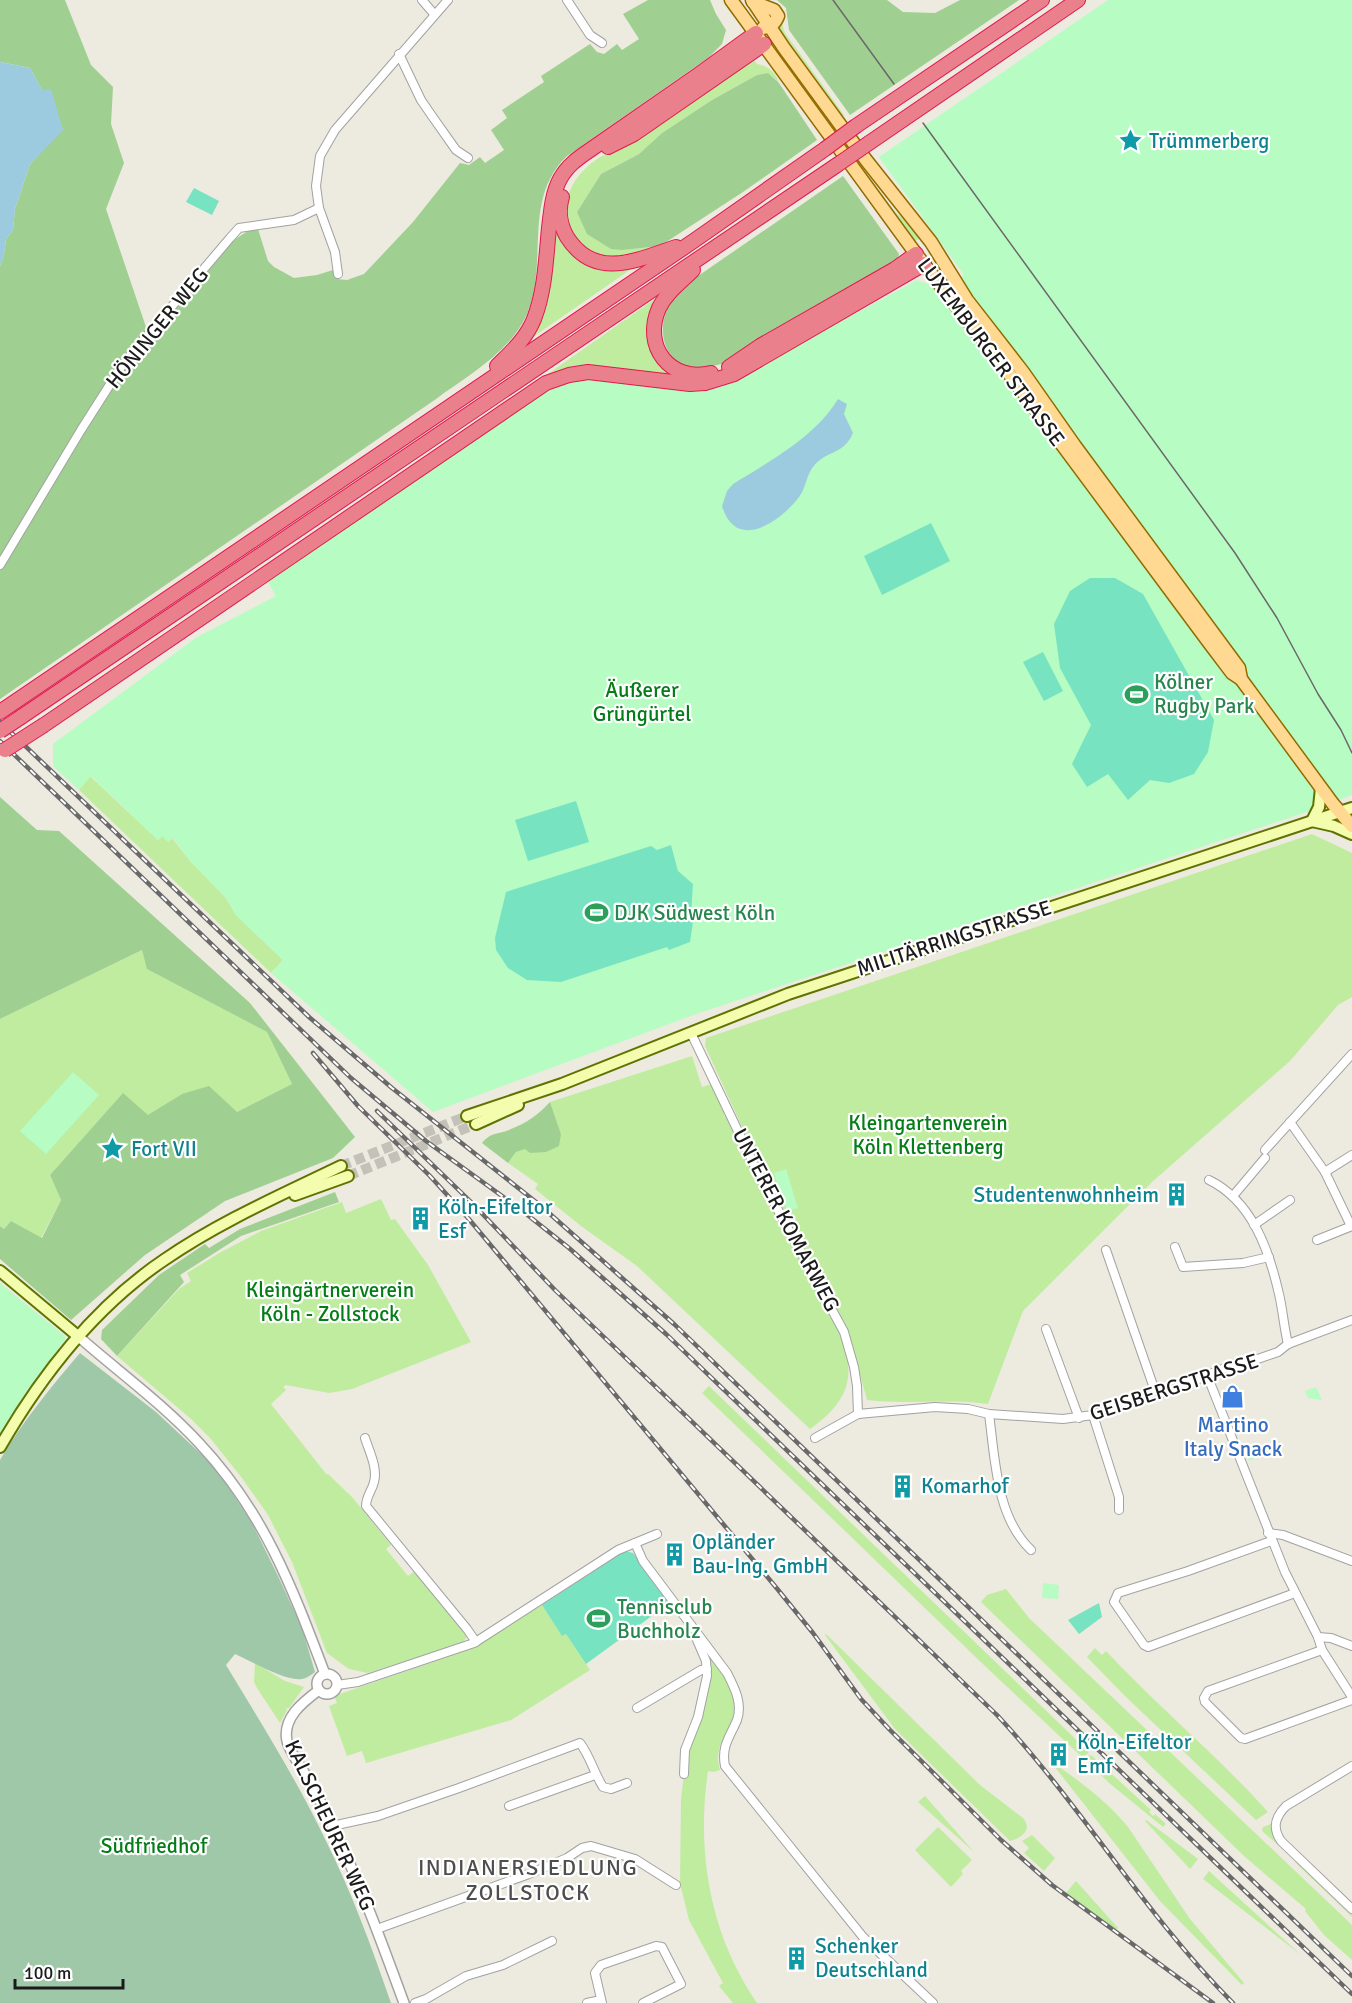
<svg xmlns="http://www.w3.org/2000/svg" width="1352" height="2003" viewBox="0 0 1352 2003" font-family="Signika,sans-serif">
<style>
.grass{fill:#c0eca0}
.forest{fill:#9fd091}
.cemetery{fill:#9fc8a8}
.park{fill:#b7fcc2}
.pitch{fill:#77e3c1}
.water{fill:#9ccbdf}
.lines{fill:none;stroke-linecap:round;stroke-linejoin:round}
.secondary-tunnel{stroke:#c3c1b8;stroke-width:10;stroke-dasharray:10 5;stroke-linecap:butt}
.minor-casing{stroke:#a2a2a2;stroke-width:10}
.tertiary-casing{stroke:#a2a2a2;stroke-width:12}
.secondary-casing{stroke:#5f7300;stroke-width:14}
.primary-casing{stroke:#916c00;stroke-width:15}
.motorway-casing{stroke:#df194e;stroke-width:16}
.minor{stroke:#fff;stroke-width:8}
.tertiary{stroke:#fff;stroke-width:9}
.secondary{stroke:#f3fdad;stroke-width:10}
.primary{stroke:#ffd892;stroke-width:12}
.motorway{stroke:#eb808d;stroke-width:14}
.tram{stroke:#696969;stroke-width:1.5}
.rail-casing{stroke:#696969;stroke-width:4.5}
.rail{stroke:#fff;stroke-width:2;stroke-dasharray:7;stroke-linecap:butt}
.motorway-bridge-casing{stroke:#df194e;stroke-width:16;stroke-linecap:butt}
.motorway-bridge{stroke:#eb808d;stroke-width:14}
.labels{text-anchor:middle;stroke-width:4.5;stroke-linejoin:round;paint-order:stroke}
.culture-label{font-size:21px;fill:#0d838f;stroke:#fff;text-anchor:start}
.street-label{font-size:21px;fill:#1b1b1b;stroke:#fff}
.leisure-label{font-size:21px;fill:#27864d;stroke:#fff;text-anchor:start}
.park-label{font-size:21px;fill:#047d17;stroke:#fff}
.shop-label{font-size:21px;fill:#366cbe;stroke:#fff}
.neighbourhood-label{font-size:22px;letter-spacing:1.5px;fill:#4e4e4e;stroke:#fff}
</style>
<rect width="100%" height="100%" fill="#edeadf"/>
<g class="grass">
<path d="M761,0C787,2 778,17 785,33L844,115L843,116L778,27Z"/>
<path d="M754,60L757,64C767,65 776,73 779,83L768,73L757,75L712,100L662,133L639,154L601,174L577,212L623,250L660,246C645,253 628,258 611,258C601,258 589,252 582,245C559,223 562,191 585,169C603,151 627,146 648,133C684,110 719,84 754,60Z"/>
<polygon points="866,173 896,213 912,225 920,238 914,242 864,174"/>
<polygon points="849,174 897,239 902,252 897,240"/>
<polygon points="559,235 567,247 637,265 533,337 531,334 552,236"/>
<polygon points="659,296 654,308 669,372 665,378 542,378"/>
<polygon points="90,776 158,840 162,836 172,838 190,861 226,898 236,915 283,960 271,973 79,790"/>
<path d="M1312,834L1352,853V997L1338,1005L1290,1061L1152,1182L1023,1311L988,1404C948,1398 907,1405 867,1400L848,1330L764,1175L705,1046L706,1038Z"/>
<polygon points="142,950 148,969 267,1032 292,1084 237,1112 182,1094 148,1116 123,1094 50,1175 61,1200 41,1238 11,1221 4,1229 0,1226 0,1019"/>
<path d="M692,1056L702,1087L712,1084L725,1112L724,1114L725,1117L728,1118L741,1146L737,1148L741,1155L746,1158L795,1249L794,1251C805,1263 817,1288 825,1303C827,1307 828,1313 829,1315C830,1318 833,1319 835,1322C857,1370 854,1398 810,1429L637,1266L581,1226L535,1189L538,1184L508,1163L516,1152L525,1148L530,1153L561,1134L550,1102Z"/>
<polygon points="381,1199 391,1220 395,1219 428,1265 471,1342 352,1389 329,1393 286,1385 283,1387 286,1390 271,1404 327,1475 328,1474 352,1497 391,1545 386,1549 408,1576 415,1571 463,1627 467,1636 463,1643 368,1673 349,1669 327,1653 292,1562 268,1515 242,1478 210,1438 190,1418 117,1356 179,1289 191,1281 187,1273 221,1252 261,1231 342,1202 346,1213"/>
<polygon points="709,1386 1089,1752 1083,1758 987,1668 702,1393"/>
<polygon points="1006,1589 1029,1618 1352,1925 1352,1960 1324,1935 1305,1911 1306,1909 1244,1856 981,1602 987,1595"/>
<polygon points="542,1605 562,1635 566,1634 590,1670 511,1720 366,1763 362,1751 347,1756 329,1706 337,1703 334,1696 474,1648"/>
<path d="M826,1634L980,1785L1023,1818C1033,1829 1022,1838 1010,1841L895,1729L825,1635Z"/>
<path d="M1095,1648L1102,1655L1106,1651C1158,1707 1217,1755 1268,1812L1256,1820L1126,1697L1087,1657Z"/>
<path d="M703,1650H706C715,1664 735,1687 735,1703C736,1728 711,1743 720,1770L714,1772L708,1771C696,1852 710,1935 757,2003H733L719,1986L723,1983L689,1920L680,1883L681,1799L687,1748L709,1683Z"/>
<polygon points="255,1663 285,1681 304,1687 289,1708 286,1708 287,1710 280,1723 257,1688 254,1682"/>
<polygon points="1089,1755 1092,1756 1151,1810 1149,1812 1153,1816 1155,1814 1166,1824 1163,1827 1108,1782 1085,1759"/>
<path d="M1051,1761C1079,1781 1106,1800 1128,1827L1190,1919L1244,1983L1242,1985L1160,1901L1051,1762Z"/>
<polygon points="925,1796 974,1852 918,1802"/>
<polygon points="1146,1820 1198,1859 1190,1869 1145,1821"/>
<polygon points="1271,1824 1273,1836 1292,1857 1262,1831 1263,1827"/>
<polygon points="938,1827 972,1860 961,1871 963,1874 951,1887 915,1850"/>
<polygon points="1032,1835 1055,1858 1044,1871 1024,1853 1029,1848 1022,1841"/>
<polygon points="1297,1861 1352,1913 1352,1917 1295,1862"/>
<polygon points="1209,1871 1301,1955 1203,1879"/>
<polygon points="1076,1881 1118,1928 1116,1930 1066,1893"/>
</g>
<g class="forest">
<polygon points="0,0 65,0 91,65 113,87 111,124 124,163 106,209 147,330 124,359 0,561 0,266 4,255 6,239 13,230 15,209 30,164 63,129 30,68 0,62"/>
<path d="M648,0H710L716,14L726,30L722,44L708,58L567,156C521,200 550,264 526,316C509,353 467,376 436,399L0,699V569L114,383L152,334L232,241L248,231L258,229L268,261L274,267L294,278L317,275L333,270L337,279L347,280L364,274L413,222L460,163L469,165L480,157L485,163L504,150L491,130L507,118L502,110L544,82L541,76L590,44L597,52L604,54L617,44L622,50L639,39L623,14Z"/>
<polygon points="777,0 887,0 903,12 935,13 960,0 1019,0 850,115 789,30 786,8"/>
<polygon points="768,73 779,83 817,140 743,192 660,246 623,250 611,249 587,234 577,212 601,174 639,154 662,133 712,100 757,75"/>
<path d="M843,176L899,254L897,261L722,364C712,366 698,370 688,367C665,360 658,333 666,312C670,301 678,293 685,285Z"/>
<polygon points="0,797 37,830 59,831 250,1003 355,1137 333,1158 225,1201 145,1255 71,1320 0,1259 0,1226 4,1229 11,1221 42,1238 61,1200 50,1175 123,1093 148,1115 182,1094 209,1086 237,1112 292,1084 267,1032 147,969 142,950 0,1019"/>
<path d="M550,1102L561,1134L559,1146L546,1152L530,1153L525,1149L516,1152L508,1163L482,1143C492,1131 498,1135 511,1129C527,1123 539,1114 550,1102Z"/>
<polygon points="335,1192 339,1202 241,1236 180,1275 184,1282 117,1356 101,1339 102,1330 159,1275 205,1244 209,1248 240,1229"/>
</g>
<path class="cemetery" d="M80,1353L156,1412L214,1466L252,1523L278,1576L302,1628L315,1672C311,1675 307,1678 302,1679C286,1682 251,1661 235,1654L226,1665C261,1723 297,1780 326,1841C352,1893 372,1948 391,2003H0V1460C23,1421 51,1387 80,1353Z"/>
<g class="park">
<polygon points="1108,0 1352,0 1352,795 1310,811 696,1014 433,1112 271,973 283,960 236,915 226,898 190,861 173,838 168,842 162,836 158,840 91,776 79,790 53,766 53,744 197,637 276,596 267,580 550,386 578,377 700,392 719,388 917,280 945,290 964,275 879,157"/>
<polygon points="73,1072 99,1095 46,1154 20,1131"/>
<polygon points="786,1169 798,1208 787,1211 774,1173"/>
<polygon points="0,1283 65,1336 65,1340 28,1389 0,1433"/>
<polygon points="1316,1387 1322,1400 1308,1398 1305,1391"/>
<polygon points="1262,1447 1269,1452 1249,1461 1246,1452"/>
<polygon points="1043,1583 1059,1585 1058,1599 1042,1598"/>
</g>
<g class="pitch">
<polygon points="194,188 219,201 212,215 186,202"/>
<polygon points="931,523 950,561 882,595 864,556"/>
<polygon points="1090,578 1115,578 1143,594 1214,720 1208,752 1194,774 1169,783 1150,780 1128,800 1108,774 1087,787 1072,764 1091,725 1060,668 1054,624 1070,591"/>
<polygon points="1043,652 1063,691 1044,701 1023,662"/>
<polygon points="576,801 589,842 528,861 515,820"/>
<polygon points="671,845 678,871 693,884 691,914 694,915 690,942 669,950 667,947 561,982 527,980 508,968 496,950 495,938 506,892 651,846 657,850"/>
<polygon points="625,1551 633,1553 671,1602 586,1664 566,1634 562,1636 542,1605"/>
<polygon points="1099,1603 1102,1617 1079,1634 1068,1620"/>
</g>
<g class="water">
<polygon points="0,62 30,68 42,90 51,89 63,130 30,164 15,209 13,230 6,239 4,255 0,266"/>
<path d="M838,399L847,404L844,414L853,433C844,455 826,450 813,467C806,476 806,488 799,497C781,521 736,553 722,506L727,491L733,484C770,461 815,437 838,399Z"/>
</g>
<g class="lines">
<g class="secondary-tunnel">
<polyline points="341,1166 467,1116"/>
<polyline points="348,1176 476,1124"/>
</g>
<defs>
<g id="minor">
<polyline points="422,0 434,14"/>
<polyline points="567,0 590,35 602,43"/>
<polyline points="399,54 421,100 432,116 456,150 468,158"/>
<polyline points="338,274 335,252 319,208 316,186 320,156 335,130 448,0"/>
<polyline points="0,565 81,430 123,364 230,238 239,228 294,220 319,208"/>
<polyline points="691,1033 759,1175 844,1332 854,1367 857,1386 858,1414"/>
<polyline points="1290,1122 1325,1172 1351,1226"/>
<polyline points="1265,1150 1352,1054"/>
<polyline points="1325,1172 1352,1155"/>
<path d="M1209,1180C1252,1201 1269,1250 1279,1294C1283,1311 1284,1328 1288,1344"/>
<polyline points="1233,1196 1265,1158"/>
<polyline points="1254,1225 1290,1200"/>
<polyline points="1317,1240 1352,1226"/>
<polyline points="1175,1247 1183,1267 1243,1263 1269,1257"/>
<polyline points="1106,1250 1155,1391"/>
<polyline points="1046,1329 1079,1418"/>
<polyline points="1207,1375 1285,1572 1318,1637 1322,1650 1352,1697"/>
<path d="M989,1414C995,1458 996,1517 1031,1550"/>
<polyline points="1093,1415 1119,1497 1119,1510"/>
<path d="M365,1438C369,1451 378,1468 374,1482C372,1491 366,1496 366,1506L467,1629L476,1642"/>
<polyline points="815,1438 858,1414 935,1407 968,1409 989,1414 1063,1419 1093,1415 1155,1391 1165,1393 1239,1362 1252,1361 1278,1352 1288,1344 1352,1320"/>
<polyline points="1268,1533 1283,1535 1352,1561"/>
<polyline points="1271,1541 1188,1571 1118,1593 1114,1602 1144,1645 1148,1647 1295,1593"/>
<path d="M635,1543L643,1561L727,1673C734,1687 743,1703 737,1720C730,1737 721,1746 725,1766L863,1937L933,2003"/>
<polyline points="1318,1637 1331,1638 1352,1646"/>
<polyline points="1322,1650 1208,1691 1204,1698 1205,1702 1241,1738 1245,1739 1352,1700"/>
<polyline points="337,1685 358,1682 474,1643 618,1550 657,1534"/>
<polyline points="637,1708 701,1670 707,1669"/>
<path d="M1352,1766L1286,1806C1275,1817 1272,1828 1281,1841L1352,1909"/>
<polyline points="684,1774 685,1750 698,1717 707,1676 706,1661 697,1640 698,1638"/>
<polyline points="509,1806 595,1775"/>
<path d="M332,1826L378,1816L459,1788L580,1743C590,1756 594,1773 603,1787L611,1789L627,1783"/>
<polyline points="377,1929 529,1874 567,1858 582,1848 591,1846 635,1859 676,1885"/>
<polyline points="415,2003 426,1999 466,1976 503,1965 552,1941"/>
<polyline points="587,2003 601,2000"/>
<polyline points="602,2003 595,1973 601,1965 656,1946 662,1947 681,1984 643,2003"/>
</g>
<g id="tertiary">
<path d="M79,1337C119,1372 163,1404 199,1443C264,1512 292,1587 325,1674"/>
<circle cx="327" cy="1684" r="10"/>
<path d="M319,1690C303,1702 282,1718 287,1741C289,1750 297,1761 302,1769C313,1787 323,1806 332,1825C360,1883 382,1943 404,2003"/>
</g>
<g id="secondary">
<polyline points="1312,821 1334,826 1352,834"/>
<polyline points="1312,821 1319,807 1321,788"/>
<polyline points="467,1116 562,1084 788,994 1352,808"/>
<polyline points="476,1124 518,1105"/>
<polyline points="295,1195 348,1176"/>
<polyline points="0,1271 79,1337"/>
<path d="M0,1447C41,1376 96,1306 164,1260C219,1222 281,1195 341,1166"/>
</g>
<g id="primary">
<polyline points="731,0 916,254 1017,384 1210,644 1232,673 1241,679 1333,804 1352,826"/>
<polyline points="752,0 784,48 866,160 931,242 967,300 1023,372 1075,446 1239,668 1241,679"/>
<path d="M753,2L774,10L778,16C775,24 771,27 763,28"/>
</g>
<g id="motorway">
<polyline points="856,126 1042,0"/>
<polyline points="869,143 1078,0"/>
<polyline points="608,147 634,134 764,44"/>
<path d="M562,197C558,210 560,225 567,237C595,281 637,260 676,247"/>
<path d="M693,270C681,282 666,293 659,308C642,346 670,383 711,373"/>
<path d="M497,366C511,352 526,339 534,319C545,291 546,259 549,228C551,212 552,194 560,179C567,166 578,158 590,150L698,75L756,33"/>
<polyline points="729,367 760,346 895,269 916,254"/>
<polyline points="0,712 695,240 825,149"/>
<polyline points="21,717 837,165"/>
<polyline points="44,725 546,383 569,375 588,372 690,384 705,383 734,374 924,264"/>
</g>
</defs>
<use href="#minor" class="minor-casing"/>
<use href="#tertiary" class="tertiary-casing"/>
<use href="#secondary" class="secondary-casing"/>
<use href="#primary" class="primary-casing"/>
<use href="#motorway" class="motorway-casing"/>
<use href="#minor" class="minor"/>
<use href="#tertiary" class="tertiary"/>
<use href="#secondary" class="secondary"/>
<use href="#primary" class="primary"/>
<use href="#motorway" class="motorway"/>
<g class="tram">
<polyline points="833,0 894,84"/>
<polyline points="923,123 1235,553 1277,618 1318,694 1341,730 1352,753"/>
</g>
<defs>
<g id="rail">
<polyline points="0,722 309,1017 392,1088 541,1206 674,1324 1352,1976"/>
<polyline points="0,741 351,1078 426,1141 520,1209 569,1248 666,1334 1352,1994"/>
<polyline points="313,1053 358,1106 430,1176 468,1218 779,1591 813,1633 861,1699 890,1730 1001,1840 1052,1885 1213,2003"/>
<path d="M377,1111L471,1202L555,1290L997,1715C1082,1806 1145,1915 1233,2003"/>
</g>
</defs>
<use href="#rail" class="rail-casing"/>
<use href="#rail" class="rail"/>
<defs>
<g id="motorway-bridge">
<polyline points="825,149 856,126"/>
<polyline points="837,165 869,143"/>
<polyline points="0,731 21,717"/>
<polyline points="5,750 44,725"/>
</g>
</defs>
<use href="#motorway-bridge" class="motorway-bridge-casing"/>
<use href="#motorway-bridge" class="motorway-bridge"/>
</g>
<defs>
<symbol id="sight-bare" viewBox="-9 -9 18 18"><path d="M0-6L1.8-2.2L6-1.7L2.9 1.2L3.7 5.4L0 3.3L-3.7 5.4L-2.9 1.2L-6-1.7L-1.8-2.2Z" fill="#0f9aa8" stroke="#fff" stroke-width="2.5" paint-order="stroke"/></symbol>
<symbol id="stadium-bare" viewBox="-9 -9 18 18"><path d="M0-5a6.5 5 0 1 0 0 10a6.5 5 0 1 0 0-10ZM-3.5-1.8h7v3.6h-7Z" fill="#2e9e5b" stroke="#fff" stroke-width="2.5" paint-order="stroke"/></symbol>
<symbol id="building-bare" viewBox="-9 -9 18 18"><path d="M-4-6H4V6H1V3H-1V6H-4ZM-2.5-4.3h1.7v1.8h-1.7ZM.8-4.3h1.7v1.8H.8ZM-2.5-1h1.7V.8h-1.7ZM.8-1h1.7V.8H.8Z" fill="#0f9aa8" stroke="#fff" stroke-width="2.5" paint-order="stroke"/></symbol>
<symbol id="shop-bare" viewBox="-9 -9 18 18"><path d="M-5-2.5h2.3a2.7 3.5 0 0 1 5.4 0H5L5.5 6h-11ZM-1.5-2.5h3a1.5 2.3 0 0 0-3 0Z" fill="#3f7fe0" stroke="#fff" stroke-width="2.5" paint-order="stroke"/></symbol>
</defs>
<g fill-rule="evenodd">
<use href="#sight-bare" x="1114" y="124" width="33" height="33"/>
<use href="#stadium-bare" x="1120" y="678" width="33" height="33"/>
<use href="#stadium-bare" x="580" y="896" width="33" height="33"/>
<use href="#sight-bare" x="96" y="1132" width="33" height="33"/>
<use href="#building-bare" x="1160" y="1178" width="33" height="33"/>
<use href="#building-bare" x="404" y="1202" width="33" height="33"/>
<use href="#shop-bare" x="1216" y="1380" width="33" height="33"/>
<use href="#building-bare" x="886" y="1470" width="33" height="33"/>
<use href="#building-bare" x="658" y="1538" width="33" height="33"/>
<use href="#stadium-bare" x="582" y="1602" width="33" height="33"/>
<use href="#building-bare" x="1042" y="1738" width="33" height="33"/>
<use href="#building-bare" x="780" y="1942" width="33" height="33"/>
</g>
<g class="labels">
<g class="culture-label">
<text x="1149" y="148">Trümmerberg</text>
<text x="131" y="1156">Fort VII</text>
<text x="1159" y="1202" text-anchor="end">Studentenwohnheim</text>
<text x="438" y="1214">Köln-Eifeltor<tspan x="438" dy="24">Esf</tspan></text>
<text x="921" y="1493">Komarhof</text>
<text x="692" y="1549">Opländer<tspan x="692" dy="24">Bau-Ing. GmbH</tspan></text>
<text x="1077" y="1749">Köln-Eifeltor<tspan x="1077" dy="24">Emf</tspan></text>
<text x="815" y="1953">Schenker<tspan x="815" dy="24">Deutschland</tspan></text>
</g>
<g class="street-label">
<text transform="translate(157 328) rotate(-51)" y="7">HÖNINGER WEG</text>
<text transform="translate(991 352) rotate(53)" y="7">LUXEMBURGER STRASSE</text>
<text transform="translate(954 938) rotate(-18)" y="7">MILITÄRRINGSTRASSE</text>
<text transform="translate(786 1220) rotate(62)" y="7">UNTERER KOMARWEG</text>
<text transform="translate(1174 1387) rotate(-18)" y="7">GEISBERGSTRASSE</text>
<text transform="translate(330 1825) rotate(65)" y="7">KALSCHEURER WEG</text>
</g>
<g class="leisure-label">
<text x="1154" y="689">Kölner<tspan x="1154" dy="24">Rugby Park</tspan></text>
<text x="614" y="920">DJK Südwest Köln</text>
<text x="617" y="1614">Tennisclub<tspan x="617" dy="24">Buchholz</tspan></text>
</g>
<g class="park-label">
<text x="642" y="697">Äußerer<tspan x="642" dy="24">Grüngürtel</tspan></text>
<text x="928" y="1130">Kleingartenverein<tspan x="928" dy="24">Köln Klettenberg</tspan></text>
<text x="330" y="1297">Kleingärtnerverein<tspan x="330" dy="24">Köln - Zollstock</tspan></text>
<text x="154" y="1853">Südfriedhof</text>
</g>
<g class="shop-label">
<text x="1233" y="1432">Martino<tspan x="1233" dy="24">Italy Snack</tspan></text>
</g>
<g class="neighbourhood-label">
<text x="528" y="1875">INDIANERSIEDLUNG<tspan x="528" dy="25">ZOLLSTOCK</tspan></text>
</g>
</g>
<path d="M15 1979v9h108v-9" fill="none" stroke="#1b1b1b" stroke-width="3"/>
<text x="24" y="1979" font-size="18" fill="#1b1b1b" stroke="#ffffff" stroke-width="4.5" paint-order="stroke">100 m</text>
</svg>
